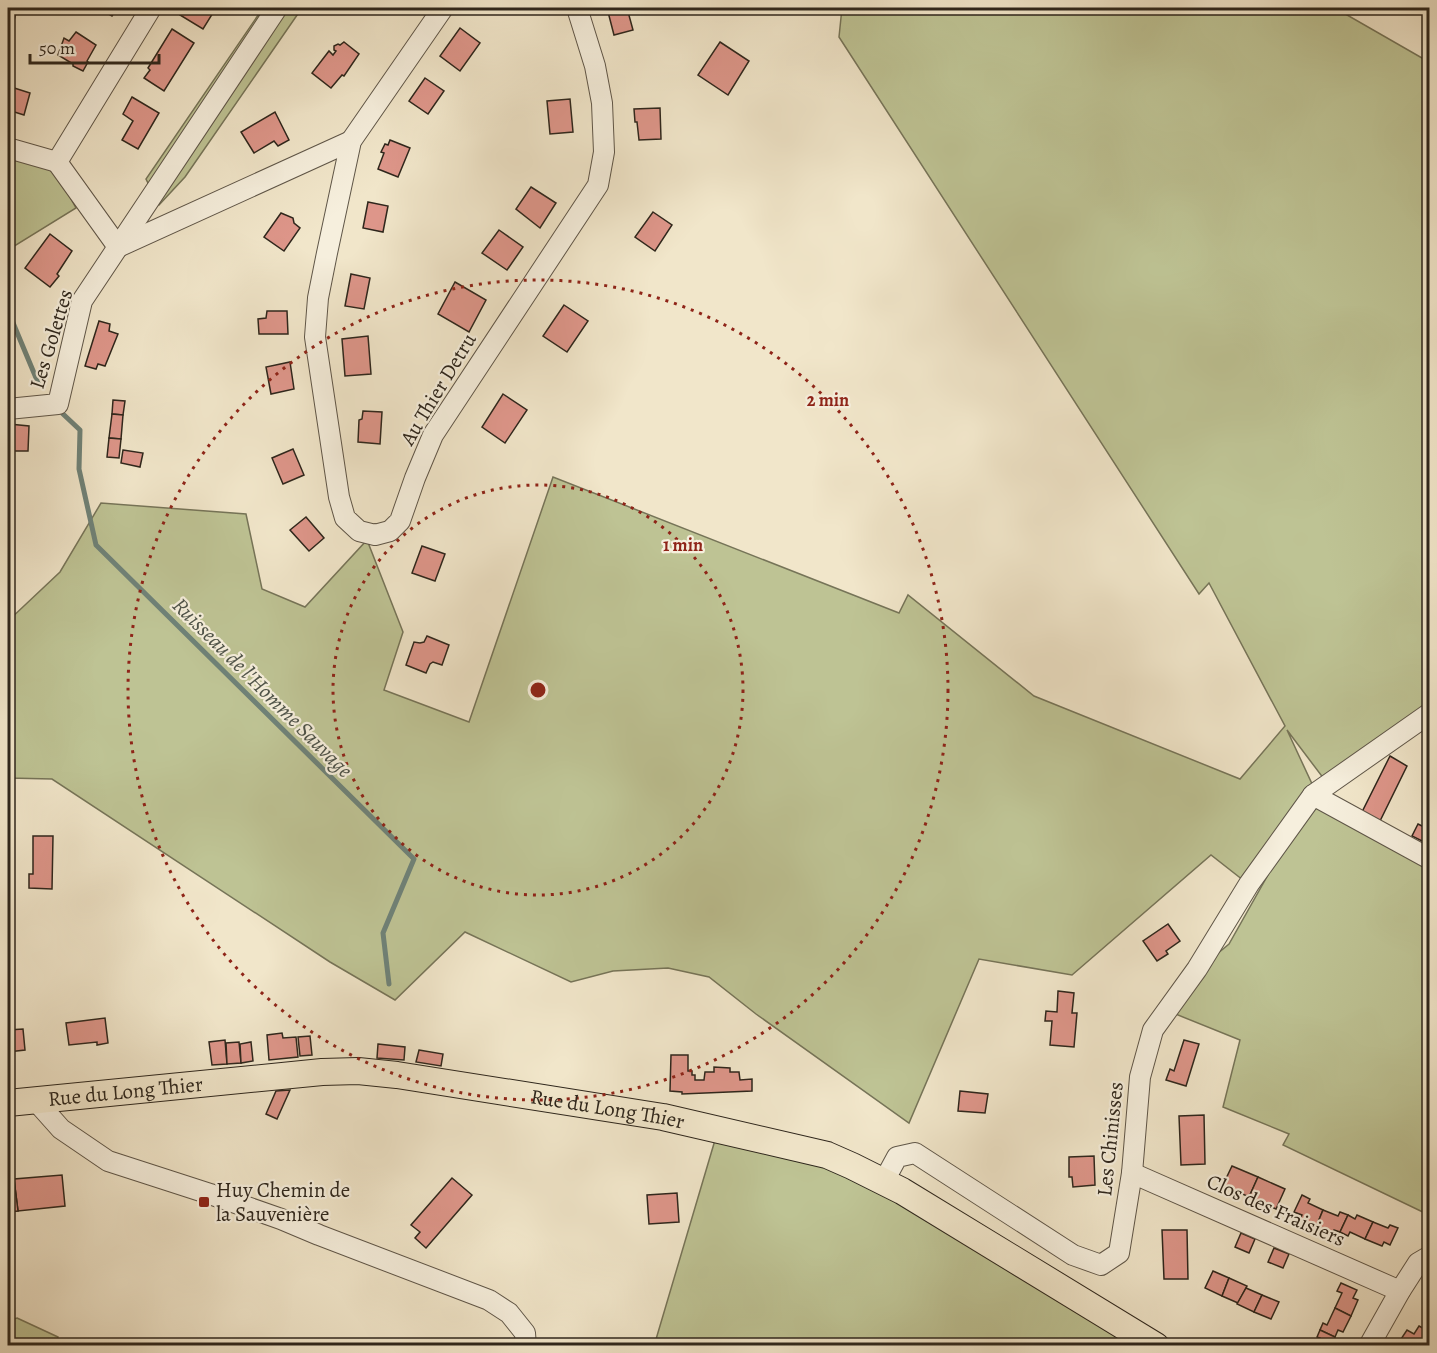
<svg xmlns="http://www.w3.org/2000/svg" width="1437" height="1353" viewBox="0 0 1437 1353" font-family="Alegreya,serif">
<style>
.green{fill:#bec394;stroke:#767458;stroke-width:1.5}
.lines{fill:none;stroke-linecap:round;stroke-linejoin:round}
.stream{stroke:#6f8278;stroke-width:5}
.building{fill:#de968a;stroke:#2e261c;stroke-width:1.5}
.minor-casing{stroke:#5f5648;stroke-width:22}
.major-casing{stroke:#2e261c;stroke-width:28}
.minor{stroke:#f6efdd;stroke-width:20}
.major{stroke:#f1e6ca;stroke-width:26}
.ring{fill:none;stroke:#8f2418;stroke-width:3;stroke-dasharray:3 6}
.poi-dot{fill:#8f2418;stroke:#f6efdd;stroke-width:2}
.labels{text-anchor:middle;stroke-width:4.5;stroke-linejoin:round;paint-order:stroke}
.street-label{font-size:21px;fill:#2e261c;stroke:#f6efdd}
.poi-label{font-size:21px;fill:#2e261c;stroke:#f6efdd;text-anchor:start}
.water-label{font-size:22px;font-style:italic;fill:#4f544a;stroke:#f6efdd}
.centre{fill:#8f2418;stroke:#f6efdd;stroke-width:3}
.ring-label{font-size:18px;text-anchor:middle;font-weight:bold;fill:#8f2418;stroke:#f6efdd;stroke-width:4.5;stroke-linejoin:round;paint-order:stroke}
</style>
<rect width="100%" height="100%" fill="#f1e6ca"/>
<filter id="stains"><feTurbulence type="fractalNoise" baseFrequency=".00333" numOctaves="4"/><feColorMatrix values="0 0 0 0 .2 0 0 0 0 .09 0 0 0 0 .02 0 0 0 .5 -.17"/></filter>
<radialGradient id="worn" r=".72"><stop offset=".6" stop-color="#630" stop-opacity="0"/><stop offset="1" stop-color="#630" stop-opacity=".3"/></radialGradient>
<g class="green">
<polygon points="263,8 302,8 185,177 159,205 146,179"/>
<polygon points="842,8 1335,8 1429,62 1429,706 1324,779 1287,730 1313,786 1248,884 1211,855 1072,975 979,959 909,1123 756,1014 709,977 668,968 613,971 571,982 465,932 395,1000 330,962 52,779 8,778 8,621 60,572 101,503 246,514 262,589 305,607 367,540 403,632 384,690 469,722 553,477 899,613 908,595 1034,696 1240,779 1285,726 1209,583 1199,594 839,37"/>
<polygon points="8,153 54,168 76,208 8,250"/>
<polygon points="1313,795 1333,795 1422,855 1429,859 1429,1215 1283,1145 1289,1134 1223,1107 1240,1040 1173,1013 1211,959 1229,944"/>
<polygon points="718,1130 827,1155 1123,1325 1120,1346 654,1346"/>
<polygon points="17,1318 58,1337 56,1345 8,1345 8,1321"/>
</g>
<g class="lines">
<g class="stream">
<polyline points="8,314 11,318 39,385"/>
<polyline points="63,414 80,430 79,469 96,545 414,859 383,933 389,984"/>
</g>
</g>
<g class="building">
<polygon points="8,8 17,8 10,38 8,37"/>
<polygon points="98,8 117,8 112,16"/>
<polygon points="185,8 216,8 203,29 180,15"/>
<polygon points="607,8 627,8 633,30 614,35"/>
<polygon points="460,28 480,43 460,71 440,56"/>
<polygon points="172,29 194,43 164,91 144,78 150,70 148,68"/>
<polygon points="76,32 96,45 87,61 88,62 83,71 73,66 73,64 58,55 64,38 69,41"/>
<polygon points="344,42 359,54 344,76 342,75 331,88 312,73 329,51 333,55 336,51 334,50 334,46 338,44 340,45"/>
<polygon points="720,42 749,61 728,95 698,75"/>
<polygon points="425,78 444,91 428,114 409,101"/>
<polygon points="8,86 30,93 24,115 8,110"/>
<polygon points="132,97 159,113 138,149 122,140 133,121 123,114"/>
<polygon points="570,99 573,132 550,134 547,101"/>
<polygon points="660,108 661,139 639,140 637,122 635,122 634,109"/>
<polygon points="275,112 289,140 278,146 274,141 254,153 241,132"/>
<polygon points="390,140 410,148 398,177 378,169 384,153 381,152 385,144 388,145"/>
<polygon points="531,187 556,203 540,228 516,209"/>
<polygon points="368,202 388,206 383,232 363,228"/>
<polygon points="653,212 672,225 655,251 635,237"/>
<polygon points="281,213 293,218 294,223 300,228 284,251 264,237"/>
<polygon points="499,230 523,247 507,270 482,253"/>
<polygon points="50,234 72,251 57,274 59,276 50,287 25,268"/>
<polygon points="351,274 370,278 364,309 345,306"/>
<polygon points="455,282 486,300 469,332 438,314"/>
<polygon points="564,305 588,321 567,352 543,336"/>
<polygon points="267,311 287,311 288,334 259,334 258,319 266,318"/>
<polygon points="99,321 110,324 109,331 118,334 105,366 98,364 96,369 85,366"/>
<polygon points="368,336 371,374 345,376 342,339"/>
<polygon points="290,362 294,389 271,394 266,367"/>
<polygon points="503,394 527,410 505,443 482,427"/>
<polygon points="113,400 125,401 123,415 112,414"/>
<polygon points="363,411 382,412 380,444 358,442 359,420 362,419"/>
<polygon points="112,414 123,415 121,439 109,438"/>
<polygon points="9,424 29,426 28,451 8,451"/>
<polygon points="109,438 121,439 119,458 107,457"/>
<polygon points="293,449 304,475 283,484 272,458"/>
<polygon points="123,450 143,453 140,467 121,463"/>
<polygon points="306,517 324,538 309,551 290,530"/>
<polygon points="422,546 445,554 435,581 412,573"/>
<polygon points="427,636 449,645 442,665 433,662 430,664 426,673 406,665 414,642 420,643 424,642"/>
<polygon points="1390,756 1407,766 1380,821 1362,812"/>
<polygon points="1418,824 1430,830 1430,845 1412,836"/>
<polygon points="33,836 53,836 52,889 29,888 29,874 33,874"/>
<polygon points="1168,924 1180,941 1166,951 1168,954 1157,961 1143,941"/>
<polygon points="1058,991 1074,993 1072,1013 1077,1013 1074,1047 1050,1045 1052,1021 1045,1021 1046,1011 1057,1012"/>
<polygon points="105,1018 108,1043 97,1045 97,1042 69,1045 66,1023"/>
<polygon points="23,1029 25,1050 8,1052 8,1030"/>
<polygon points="282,1033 283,1038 296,1037 298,1057 269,1060 267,1035"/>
<polygon points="310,1036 312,1055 300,1056 298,1037"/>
<polygon points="225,1040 227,1064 212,1065 209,1042"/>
<polygon points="1184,1040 1199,1044 1186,1086 1166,1080 1170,1069 1174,1071"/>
<polygon points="239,1042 241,1063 227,1064 226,1043"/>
<polygon points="251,1042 253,1061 241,1063 240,1044"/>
<polygon points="378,1044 405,1047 404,1060 377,1058"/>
<polygon points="419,1050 443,1054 441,1066 416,1062"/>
<polygon points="671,1055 688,1055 688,1071 692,1071 692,1075 695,1075 695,1080 704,1080 705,1072 714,1072 714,1067 730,1068 730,1072 739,1072 740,1080 752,1079 752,1091 682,1094 682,1092 670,1091"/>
<polygon points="290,1090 277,1119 266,1114 276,1091"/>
<polygon points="960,1091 988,1094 985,1113 958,1111"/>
<polygon points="1204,1115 1205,1164 1181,1165 1179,1116"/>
<polygon points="1094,1156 1095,1185 1073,1187 1072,1177 1069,1177 1069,1157"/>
<polygon points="1232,1166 1258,1177 1249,1197 1223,1185"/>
<polygon points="62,1175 65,1206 18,1211 14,1179"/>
<polygon points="1258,1177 1285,1189 1276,1209 1249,1197"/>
<polygon points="452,1178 472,1195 426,1248 415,1238 420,1232 411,1225"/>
<polygon points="14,1179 18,1211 8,1212 8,1180"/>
<polygon points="677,1193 679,1222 649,1224 647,1195"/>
<polygon points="1302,1195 1310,1199 1308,1203 1323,1210 1316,1227 1300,1220 1302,1215 1294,1212"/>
<polygon points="1323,1210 1338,1216 1340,1212 1348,1215 1340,1232 1334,1230 1332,1234 1316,1227"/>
<polygon points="1348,1215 1355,1219 1357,1215 1373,1222 1365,1239 1350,1232 1348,1236 1340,1232"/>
<polygon points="1373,1222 1388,1228 1390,1225 1398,1228 1390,1245 1384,1242 1382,1246 1365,1239"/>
<polygon points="1162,1230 1187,1230 1188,1279 1164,1279"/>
<polygon points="1241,1233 1255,1239 1249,1253 1235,1247"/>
<polygon points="1274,1248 1289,1254 1283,1268 1268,1262"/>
<polygon points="1213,1271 1229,1278 1222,1296 1205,1288"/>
<polygon points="1229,1278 1247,1286 1238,1303 1222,1296"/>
<polygon points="1341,1283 1357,1290 1353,1298 1358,1300 1351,1316 1335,1308 1342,1293 1337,1291"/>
<polygon points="1246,1288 1262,1295 1254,1312 1237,1304"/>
<polygon points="1262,1295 1279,1302 1271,1319 1254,1312"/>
<polygon points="1335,1308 1351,1316 1343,1332 1338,1330 1335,1337 1320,1330 1323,1323 1327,1325"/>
<polygon points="1419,1326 1430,1332 1428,1346 1411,1346 1401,1339 1407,1330 1414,1334"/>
<polygon points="1320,1330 1335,1337 1332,1344 1337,1346 1317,1346 1320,1338 1317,1337"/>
<polygon points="595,1339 599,1346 580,1346"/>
<polygon points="1401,1339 1411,1346 1396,1346"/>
</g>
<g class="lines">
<defs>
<g id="minor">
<polyline points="443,8 351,141 327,253 318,298 315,337 339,497 345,518 359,531 375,535 390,531 400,521 415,478 433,435 598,185 604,152 602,103 595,66 577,8"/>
<polyline points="8,148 57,162"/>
<polyline points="57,162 151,8"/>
<polyline points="57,162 118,247"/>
<polyline points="118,247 351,141"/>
<polyline points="8,409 58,404 82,301 277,8"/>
<polyline points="1430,713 1313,795 1430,859"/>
<polyline points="36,1101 61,1129 108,1161 210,1194 281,1219 319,1235 489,1300 509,1313 525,1333 526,1346"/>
<polyline points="1132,1173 1400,1291"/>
<polyline points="884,1181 897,1157 915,1153 1073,1255 1101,1265 1119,1253 1132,1173 1140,1077 1153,1030 1197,969 1249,884 1313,795"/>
<polyline points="1369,1346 1400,1291 1418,1263 1430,1256"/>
</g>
<g id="major">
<path id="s1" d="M8,1103L322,1072L358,1071L397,1075L663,1117L827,1155L852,1166L902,1191L1156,1346"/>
</g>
</defs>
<use href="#minor" class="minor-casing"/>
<use href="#major" class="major-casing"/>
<use href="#minor" class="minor"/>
<use href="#major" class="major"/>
</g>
<g class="ring">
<circle cx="538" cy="690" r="205"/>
<circle cx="538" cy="690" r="410"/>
</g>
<rect class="poi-dot" x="198" y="1196" width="12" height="12" rx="3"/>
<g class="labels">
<g class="street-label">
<text transform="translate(51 339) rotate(-73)" y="7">Les Golettes</text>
<text transform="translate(438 389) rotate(-59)" y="7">Au Thier Detru</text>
<text dy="7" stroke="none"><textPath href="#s1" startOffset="118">Rue du Long Thier</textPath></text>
<text dy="7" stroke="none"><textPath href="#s1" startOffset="604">Rue du Long Thier</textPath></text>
<text transform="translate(1110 1139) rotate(-84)" y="7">Les Chinisses</text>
<text transform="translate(1276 1210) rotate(24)" y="7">Clos des Fraisiers</text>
</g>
<g class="poi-label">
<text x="216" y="1197">Huy Chemin de<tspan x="216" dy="24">la Sauvenière</tspan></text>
</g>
<g class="water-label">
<text transform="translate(263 687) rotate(45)" y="8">Ruisseau de l'Homme Sauvage</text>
</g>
</g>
<circle cx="538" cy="690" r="9" class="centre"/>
<g class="ring-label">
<text x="828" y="406">2 min</text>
<text x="683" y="551">1 min</text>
</g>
<rect width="1437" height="1353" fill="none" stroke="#f1e6ca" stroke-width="30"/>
<rect x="9" y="9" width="1419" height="1335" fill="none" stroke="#2e261c" stroke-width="3"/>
<rect x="15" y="15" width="1407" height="1323" fill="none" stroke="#2e261c" stroke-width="1.5"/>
<path d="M30 54v9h129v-9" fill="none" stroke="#2e261c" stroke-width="3"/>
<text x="39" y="54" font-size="18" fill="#2e261c" stroke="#f6efdd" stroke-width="4.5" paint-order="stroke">50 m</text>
<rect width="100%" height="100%" filter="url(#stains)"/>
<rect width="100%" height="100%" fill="url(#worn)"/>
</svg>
